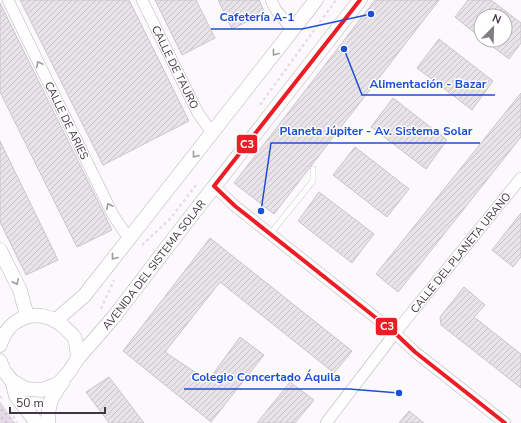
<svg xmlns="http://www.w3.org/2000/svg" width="521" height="423" viewBox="0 0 521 423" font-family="'Nunito Sans',sans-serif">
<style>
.park{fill:url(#park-dots)}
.building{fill:url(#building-hatch);stroke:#cac5ca}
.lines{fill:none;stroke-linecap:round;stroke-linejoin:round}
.service-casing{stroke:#b8b4b8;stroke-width:6}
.minor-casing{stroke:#b8b4b8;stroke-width:12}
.tertiary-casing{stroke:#b8b4b8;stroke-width:15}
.path{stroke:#e2e1e2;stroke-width:2.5;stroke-dasharray:3 3;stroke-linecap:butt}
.service{stroke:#fefefe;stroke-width:5.5}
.minor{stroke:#fefefe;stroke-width:11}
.tertiary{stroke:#fefefe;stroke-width:14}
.bus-1-casing{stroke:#fff;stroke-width:7}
.bus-1{stroke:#ee1c25;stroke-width:4}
.oneway{stroke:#9f9ba0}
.labels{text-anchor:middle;stroke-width:3;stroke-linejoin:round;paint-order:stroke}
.street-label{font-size:11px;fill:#403841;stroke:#fff}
.leader{fill:none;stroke:#1d4ed8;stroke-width:1.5}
.callout-dot{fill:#1d4ed8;stroke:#fff;stroke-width:1.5}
.callout-label{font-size:12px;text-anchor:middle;font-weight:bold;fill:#1d4ed8;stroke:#fff;stroke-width:3;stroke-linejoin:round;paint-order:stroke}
.line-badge{stroke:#fff;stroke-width:1.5}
.badge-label{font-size:11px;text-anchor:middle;font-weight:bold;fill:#fff}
</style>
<defs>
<pattern id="park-dots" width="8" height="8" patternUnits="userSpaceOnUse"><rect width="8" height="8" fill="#e4dae6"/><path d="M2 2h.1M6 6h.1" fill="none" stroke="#c5bcc6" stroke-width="1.8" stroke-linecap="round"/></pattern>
<pattern id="building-hatch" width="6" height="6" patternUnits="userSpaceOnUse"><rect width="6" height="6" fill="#e8e2e9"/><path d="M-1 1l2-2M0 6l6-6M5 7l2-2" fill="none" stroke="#c8c3c9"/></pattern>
</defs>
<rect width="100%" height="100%" fill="#fbf9fb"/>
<polygon class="park" points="0,401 15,423 0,423"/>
<g class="building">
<polygon points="20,0 129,0 189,121 103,165"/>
<polygon points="155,0 196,0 215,38 182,55"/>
<polygon points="218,0 259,0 265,13 232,29"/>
<polygon points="375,0 439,0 274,214 234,183"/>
<polygon points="468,0 491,0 521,23 521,43 509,59 484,40 505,40 505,16 481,16 481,38 455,17"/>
<polygon points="0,3 112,230 77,247 0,92"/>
<polygon points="439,39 493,81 472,110 417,68"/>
<polygon points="521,93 521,137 398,292 376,274"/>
<polygon points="393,98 447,140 426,169 371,127"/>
<polygon points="0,141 58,260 26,275 0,222"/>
<polygon points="355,147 409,189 387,217 333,175"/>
<polygon points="319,192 374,234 352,263 298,221"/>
<polygon points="521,213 521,257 513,267 492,250"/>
<polygon points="210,238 352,351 334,373 220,282 165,352 208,381 240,337 264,355 211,422 123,351"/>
<polygon points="464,287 485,305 474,317 521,354 521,388 441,325 440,317"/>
<polygon points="109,377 144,423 109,423 86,392"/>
<polygon points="290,382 314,400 295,423 257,423"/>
<polygon points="409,411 424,423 399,423"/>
</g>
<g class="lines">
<defs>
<polyline id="service" points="270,234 313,181 313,169"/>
<g id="minor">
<path id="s1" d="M8,0L113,215L129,239"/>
<path id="s2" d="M142,0L198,113L212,133"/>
<polyline points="271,0 276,10 293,30"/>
<polyline points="214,186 235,206 395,333 415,352 505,423"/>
<path id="s3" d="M326,423L395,333L521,178"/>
</g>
<g id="tertiary">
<polyline points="0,250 20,290 27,316"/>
<polyline points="56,320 84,296 316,0"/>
<path d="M0,345C9,316 39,306 63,326C66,329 71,333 74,337C77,343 77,350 78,358"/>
<path id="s4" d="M0,361L4,371L12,381L26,389L42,390L58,384L69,372L78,358L113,318L181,229L360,0"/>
<polyline points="12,381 16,396 37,423"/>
<path d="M48,423C48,402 51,398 63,381"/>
</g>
</defs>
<use href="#service" class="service-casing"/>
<use href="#minor" class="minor-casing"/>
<use href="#tertiary" class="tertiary-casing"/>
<g class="path">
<polyline points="260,105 336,0"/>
<polyline points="142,245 171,218 196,185"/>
<polyline points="101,309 114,280"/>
<polyline points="0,396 3,400"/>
<polyline points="10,411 17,423"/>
</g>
<use href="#service" class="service"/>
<use href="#minor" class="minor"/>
<use href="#tertiary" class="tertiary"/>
<defs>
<polyline id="bus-1" points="360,0 214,186 235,206 395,333 415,352 505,423"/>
</defs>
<use href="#bus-1" class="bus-1-casing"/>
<use href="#bus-1" class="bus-1"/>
</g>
<defs><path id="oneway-chevron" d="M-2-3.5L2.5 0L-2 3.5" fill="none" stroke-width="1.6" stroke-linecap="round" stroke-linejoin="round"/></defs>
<g class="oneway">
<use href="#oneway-chevron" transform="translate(275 53) rotate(128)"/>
<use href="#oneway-chevron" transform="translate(39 64) rotate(-116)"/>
<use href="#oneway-chevron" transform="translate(195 155) rotate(128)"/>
<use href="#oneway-chevron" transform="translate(109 206) rotate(-116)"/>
<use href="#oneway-chevron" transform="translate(114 257) rotate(128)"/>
<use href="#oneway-chevron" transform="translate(16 282) rotate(64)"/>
</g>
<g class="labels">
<g class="street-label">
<text dy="4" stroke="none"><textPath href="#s2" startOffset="75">CALLE DE TAURO</textPath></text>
<text dy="4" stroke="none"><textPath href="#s1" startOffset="134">CALLE DE ARIES</textPath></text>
<text dy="4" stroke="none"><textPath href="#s3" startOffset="217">CALLE DEL PLANETA URANO</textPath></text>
<text dy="4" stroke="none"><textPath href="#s4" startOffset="226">AVENIDA DEL SISTEMA SOLAR</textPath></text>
</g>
</g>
<path class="leader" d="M371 14L302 29H211M344 49L362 95H495M261 211L271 143H480M399 393L349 389H184"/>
<g class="callout-dot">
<circle cx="371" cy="14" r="4"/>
<circle cx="344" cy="49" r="4"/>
<circle cx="261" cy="211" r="4"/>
<circle cx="399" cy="393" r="4"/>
</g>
<g class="callout-label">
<text x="257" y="21">Cafetería A-1</text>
<text x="428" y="88">Alimentación - Bazar</text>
<text x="376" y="135">Planeta Júpiter - Av. Sistema Solar</text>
<text x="266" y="381">Colegio Concertado Áquila</text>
</g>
<g class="line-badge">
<rect x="236" y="134" width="22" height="20" rx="4" fill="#ee1c25"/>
<rect x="375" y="317" width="23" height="19" rx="4" fill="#ee1c25"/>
</g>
<g class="badge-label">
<text x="247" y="148">C3</text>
<text x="387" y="330">C3</text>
</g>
<g transform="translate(493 28) rotate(23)"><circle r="19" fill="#ffffff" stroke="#b3afb3"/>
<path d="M0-3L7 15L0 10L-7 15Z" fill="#817c82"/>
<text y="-6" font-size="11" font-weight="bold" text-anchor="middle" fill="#403841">N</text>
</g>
<path d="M10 407v6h95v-6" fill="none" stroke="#403841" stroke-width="2"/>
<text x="16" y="407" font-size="12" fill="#403841" stroke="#ffffff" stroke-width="3" paint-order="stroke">50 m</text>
</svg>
